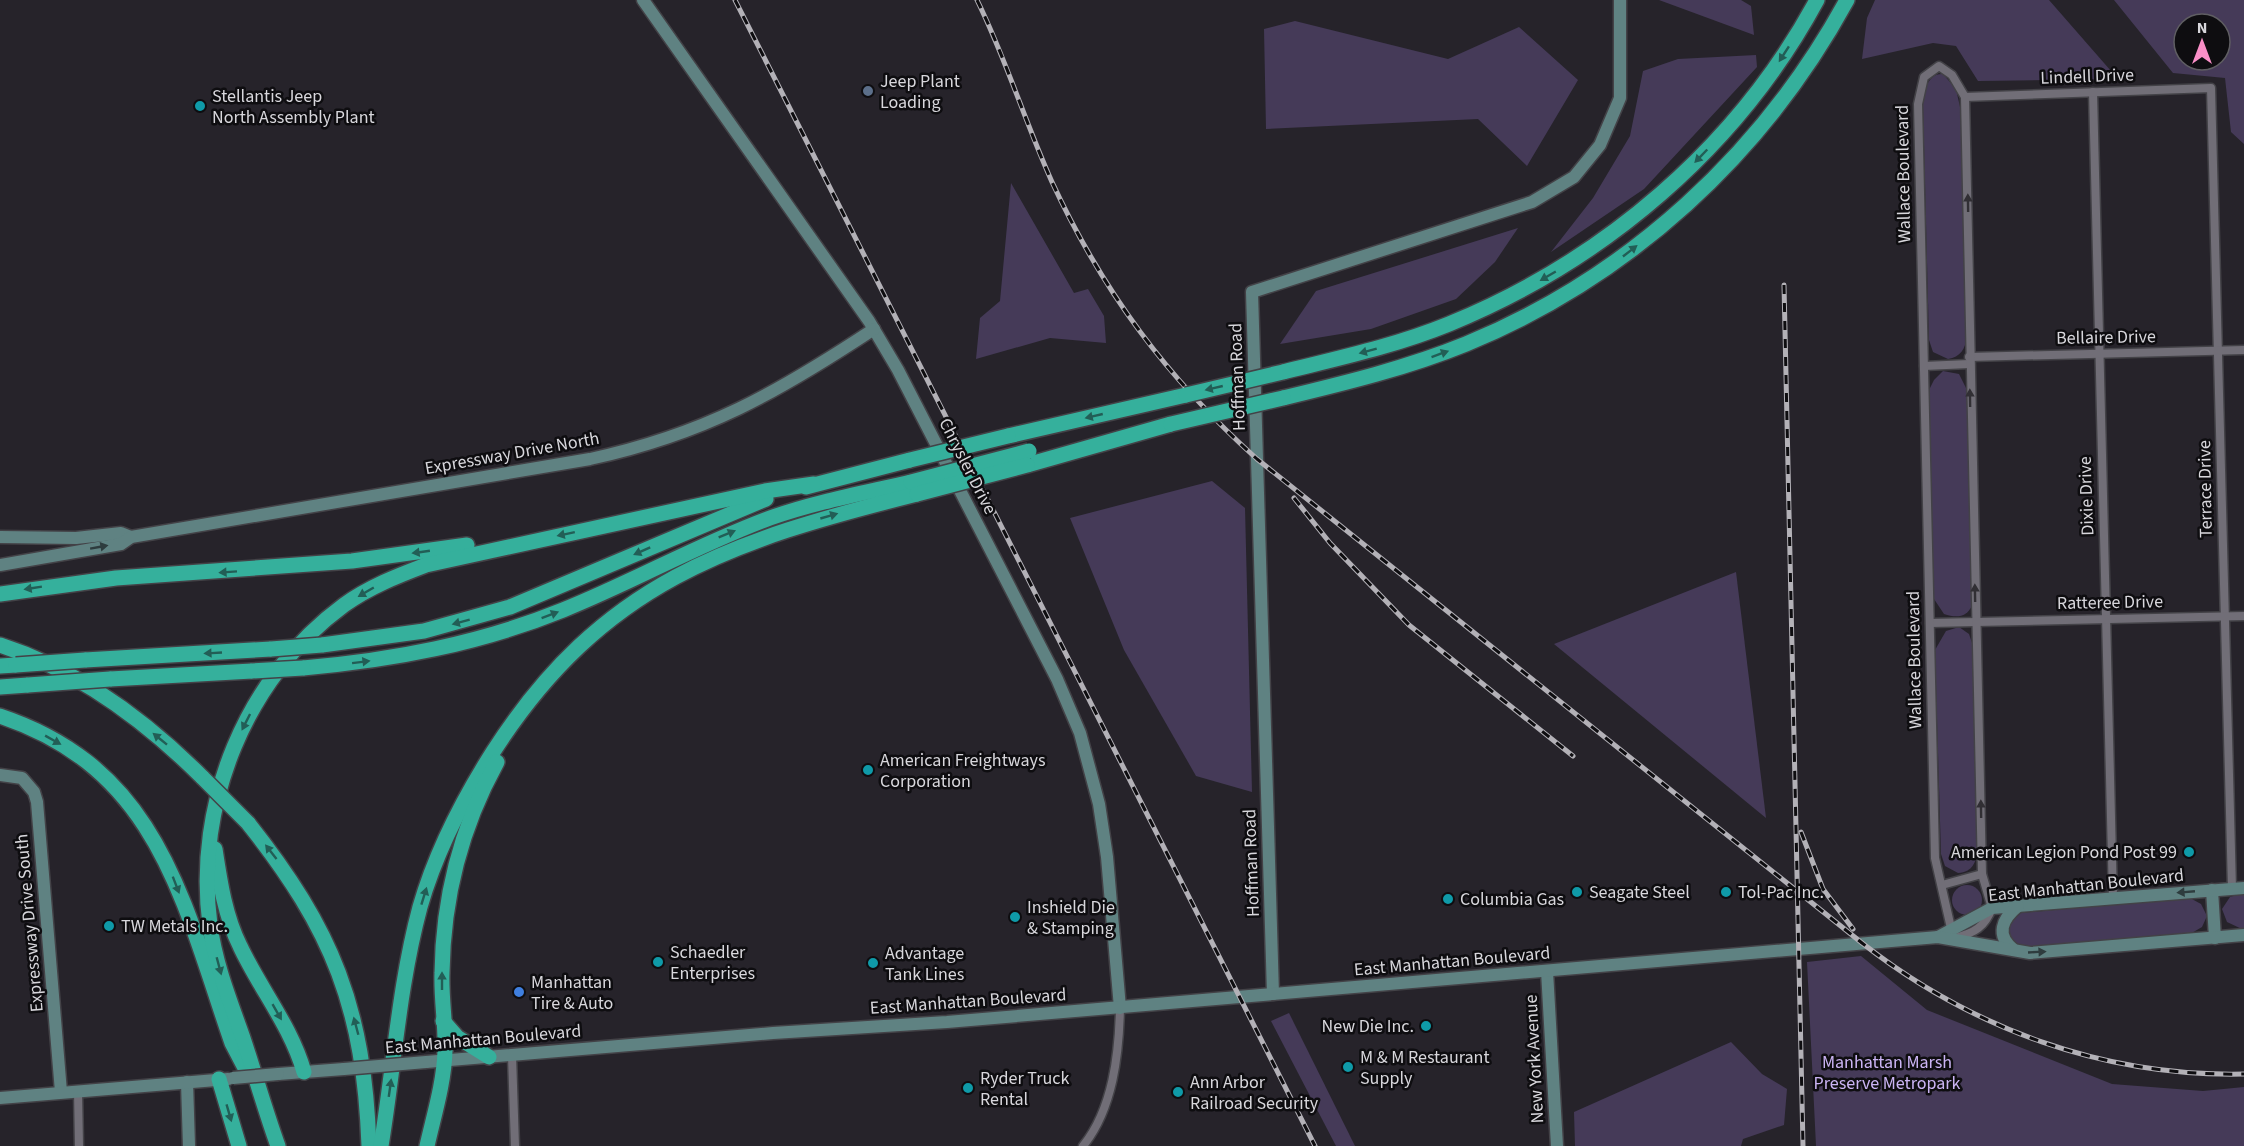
<svg xmlns="http://www.w3.org/2000/svg" width="2244" height="1146" viewBox="0 0 2244 1146" font-family="'Source Sans 3',sans-serif">
<style>
.green{fill:#453a58;fill-rule:evenodd}
.lines{fill:none;stroke-linecap:round;stroke-linejoin:round}
.street-casing{stroke:#434247;stroke-width:11}
.secondary-casing{stroke:#434247;stroke-width:15}
.highway-casing{stroke:#434247;stroke-width:18}
.street{stroke:#716e77;stroke-width:8}
.secondary{stroke:#5f8282;stroke-width:12}
.highway{stroke:#35b09c;stroke-width:15}
.rail-casing{stroke:#b3b1b7;stroke-width:5}
.rail{stroke:#0e0d10;stroke-width:3;stroke-dasharray:9;stroke-linecap:butt}
.secondary-bridge-casing{stroke:#434247;stroke-width:15;stroke-linecap:butt}
.highway-bridge-casing{stroke:#434247;stroke-width:18;stroke-linecap:butt}
.secondary-bridge{stroke:#5f8282;stroke-width:12}
.highway-bridge{stroke:#35b09c;stroke-width:15}
.oneway{fill:#225e56}
.oneway2{fill:#312f34}
.oneway3{fill:#2e3c3e}
.service-dot{fill:#5c6f8a;stroke:#0e0d10;stroke-width:2}
.culture-dot{fill:#0f9aa8;stroke:#0e0d10;stroke-width:2}
.shop-dot{fill:#3f7fe0;stroke:#0e0d10;stroke-width:2}
.labels{text-anchor:middle;stroke-width:5;stroke-linejoin:round;paint-order:stroke}
.street-label{font-size:18px;fill:#d8d7dc;stroke:#0e0d10}
.poi-label{font-size:18px;fill:#d8d7dc;stroke:#0e0d10;text-anchor:start}
.park-label{font-size:18px;fill:#cbb4f4;stroke:#0e0d10}
</style>
<rect width="100%" height="100%" fill="#26232a"/>
<g class="green">
<polygon points="1659,0 1741,0 1751,6 1754,35"/>
<polygon points="1875,0 2049,0 2118,79 1978,81 1956,46 1933,43 1862,59 1867,18"/>
<path d="M2114,0H2244V144L2231,132L2225,78L2173,73ZM2184,24H2220V60H2184Z"/>
<polygon points="1295,21 1448,59 1519,27 1578,80 1527,166 1478,119 1266,129 1264,29"/>
<polygon points="1756,55 1757,67 1644,189 1551,252 1593,198 1630,136 1643,71 1678,59"/>
<path d="M1943,74L1956,89L1962,116L1966,337C1966,349 1960,357 1948,359L1933,352L1929,340L1923,105C1924,92 1927,73 1943,74Z"/>
<polygon points="1011,183 1074,293 1088,289 1104,316 1106,343 1050,338 976,359 980,318 1000,301"/>
<polygon points="1518,228 1495,262 1456,299 1371,329 1280,344 1316,291"/>
<path d="M1943,371L1959,374L1968,392L1972,605C1967,618 1956,618 1944,614L1934,599L1929,390L1934,380Z"/>
<polygon points="1212,481 1245,508 1252,792 1196,776 1124,650 1070,518"/>
<polygon points="1736,572 1766,818 1554,644"/>
<path d="M1959,627L1969,634L1972,643L1978,849C1976,862 1973,872 1958,873L1945,866L1941,854L1935,650L1946,631Z"/>
<circle cx="1967" cy="900" r="15"/>
<polygon points="2244,893 2244,930 2227,922 2222,909 2230,897"/>
<polygon points="2190,898 2201,904 2207,916 2202,927 2190,934 2028,947 2012,943 2006,925 2021,913"/>
<polygon points="1861,956 1927,1010 2112,1084 2203,1091 2244,1087 2244,1146 1816,1146 1807,962"/>
<polygon points="1289,1013 1355,1146 1336,1146 1271,1021"/>
<polygon points="1731,1042 1762,1074 1787,1089 1784,1125 1743,1139 1741,1146 1575,1146 1574,1112"/>
</g>
<g class="lines">
<defs>
<g id="street">
<polyline points="2093,92 2113,898"/>
<polyline points="1965,97 2211,88 2232,889"/>
<polyline points="1969,357 2244,350"/>
<polyline points="1924,366 1969,364"/>
<polyline points="1930,623 2244,616"/>
<polyline points="1942,885 1982,874"/>
<path d="M1951,928L1935,858L1918,104L1924,77L1939,66L1952,75L1965,97L1982,874L1992,908C1985,927 1974,933 1955,938"/>
<polyline points="512,1056 515,1146"/>
<polyline points="78,1091 79,1146"/>
<path d="M1083,1146C1113,1109 1119,1054 1120,1008"/>
</g>
<g id="secondary">
<polyline points="643,0 869,321 898,370 1057,679 1080,733 1099,804 1107,857 1120,1008"/>
<polyline points="0,537 76,538 121,533 131,537"/>
<path d="M0,565L121,544L131,537L590,459C705,434 777,393 874,329"/>
<polyline points="0,775 22,778 34,792 37,802 61,1092"/>
<polyline points="2212,890 2215,938"/>
<polyline points="1938,937 1992,908 2244,888"/>
<path d="M2014,950C1995,935 2002,919 2018,906"/>
<polyline points="1547,971 1557,1146"/>
<polyline points="1273,994 1252,292 1532,202 1574,177 1600,145 1620,98 1620,0"/>
<polyline points="426,1062 773,1033 947,1022 1938,937 2030,953 2244,935"/>
<polyline points="278,1074 344,1069"/>
<polyline points="187,1082 189,1146"/>
<polyline points="0,1098 228,1079"/>
</g>
<g id="highway">
<path d="M1283,372C1339,358 1395,346 1449,324C1603,261 1737,148 1817,0"/>
<path d="M1283,398C1345,383 1407,368 1466,344C1629,277 1763,154 1847,0"/>
<polyline points="1008,436 1186,395"/>
<polyline points="1027,465 1171,424"/>
<polyline points="806,487 910,460"/>
<polyline points="0,594 116,578 352,561 467,545"/>
<path d="M0,645C78,670 145,720 203,778"/>
<polyline points="322,645 424,631 510,607 766,499"/>
<polyline points="85,660 271,649"/>
<polyline points="0,666 16,665"/>
<path d="M303,668C393,660 479,644 563,610C633,582 699,544 770,518C815,502 864,493 911,482"/>
<polyline points="110,679 252,671"/>
<polyline points="0,687 28,685"/>
<path d="M0,716C159,769 183,902 232,1043L244,1066"/>
<path d="M248,823C333,930 364,1008 369,1146"/>
<path d="M215,849C220,882 225,916 240,946C260,989 291,1026 304,1072"/>
<polyline points="443,1021 457,1037 489,1057"/>
<polyline points="219,1079 239,1146"/>
<path d="M278,1146C265,1110 255,1074 243,1038C230,1001 215,964 210,925C194,804 246,677 344,605C369,587 397,576 426,565L765,491L814,484"/>
<path d="M381,1146C394,1067 399,985 420,907C436,851 462,801 493,752C602,582 730,541 917,494"/>
<path d="M427,1146C434,1115 444,1083 445,1051C446,1025 441,999 442,973C443,898 461,827 497,762"/>
</g>
</defs>
<use href="#street" class="street-casing"/>
<use href="#secondary" class="secondary-casing"/>
<use href="#highway" class="highway-casing"/>
<use href="#street" class="street"/>
<use href="#secondary" class="secondary"/>
<use href="#highway" class="highway"/>
<defs>
<g id="rail">
<polyline points="735,0 1315,1146"/>
<path d="M977,0C1006,59 1025,122 1052,182C1103,292 1167,378 1257,459L1862,943C1972,1029 2104,1077 2244,1074"/>
<polyline points="1784,285 1803,1146"/>
<polyline points="1294,498 1330,543 1409,625 1573,756"/>
<polyline points="1801,832 1823,889 1853,929"/>
</g>
</defs>
<use href="#rail" class="rail-casing"/>
<use href="#rail" class="rail"/>
<defs>
<g id="secondary-bridge">
<polyline points="344,1069 426,1062"/>
<polyline points="233,1078 278,1074"/>
</g>
<g id="highway-bridge">
<polyline points="1186,395 1283,372"/>
<polyline points="1171,424 1283,398"/>
<polyline points="910,460 1008,436"/>
<polyline points="911,482 1029,451"/>
<polyline points="917,494 1027,465"/>
<polyline points="271,649 322,645"/>
<polyline points="16,665 85,660"/>
<polyline points="252,671 303,668"/>
<polyline points="28,685 110,679"/>
<polyline points="203,778 248,823"/>
</g>
</defs>
<use href="#secondary-bridge" class="secondary-bridge-casing"/>
<use href="#highway-bridge" class="highway-bridge-casing"/>
<use href="#secondary-bridge" class="secondary-bridge"/>
<use href="#highway-bridge" class="highway-bridge"/>
</g>
<defs><path id="oneway-solid" d="M-6-.8H1V-3.2L6.5 0L1 3.2V.8H-6Z" transform="scale(1.5)"/></defs>
<g class="oneway">
<use href="#oneway-solid" transform="translate(1784 54) rotate(123)"/>
<use href="#oneway-solid" transform="translate(1701 156) rotate(134)"/>
<use href="#oneway-solid" transform="translate(1630 251) rotate(-38)"/>
<use href="#oneway-solid" transform="translate(1548 276) rotate(150)"/>
<use href="#oneway-solid" transform="translate(1368 351) rotate(165)"/>
<use href="#oneway-solid" transform="translate(1440 354) rotate(-20)"/>
<use href="#oneway-solid" transform="translate(1214 388) rotate(167)"/>
<use href="#oneway-solid" transform="translate(1094 416) rotate(167)"/>
<use href="#oneway-solid" transform="translate(829 516) rotate(-16)"/>
<use href="#oneway-solid" transform="translate(566 534) rotate(168)"/>
<use href="#oneway-solid" transform="translate(727 534) rotate(-22)"/>
<use href="#oneway-solid" transform="translate(642 551) rotate(156)"/>
<use href="#oneway-solid" transform="translate(421 552) rotate(172)"/>
<use href="#oneway-solid" transform="translate(228 572) rotate(176)"/>
<use href="#oneway-solid" transform="translate(33 588) rotate(171)"/>
<use href="#oneway-solid" transform="translate(366 592) rotate(150)"/>
<use href="#oneway-solid" transform="translate(550 615) rotate(-21)"/>
<use href="#oneway-solid" transform="translate(461 622) rotate(165)"/>
<use href="#oneway-solid" transform="translate(213 653) rotate(177)"/>
<use href="#oneway-solid" transform="translate(361 662) rotate(-7)"/>
<use href="#oneway-solid" transform="translate(246 722) rotate(117)"/>
<use href="#oneway-solid" transform="translate(160 739) rotate(-141)"/>
<use href="#oneway-solid" transform="translate(53 740) rotate(29)"/>
<use href="#oneway-solid" transform="translate(271 852) rotate(-128)"/>
<use href="#oneway-solid" transform="translate(176 885) rotate(69)"/>
<use href="#oneway-solid" transform="translate(424 896) rotate(-73)"/>
<use href="#oneway-solid" transform="translate(219 966) rotate(75)"/>
<use href="#oneway-solid" transform="translate(442 981) rotate(-90)"/>
<use href="#oneway-solid" transform="translate(277 1012) rotate(60)"/>
<use href="#oneway-solid" transform="translate(356 1026) rotate(-105)"/>
<use href="#oneway-solid" transform="translate(390 1088) rotate(-82)"/>
<use href="#oneway-solid" transform="translate(229 1113) rotate(74)"/>
</g>
<g class="oneway2">
<use href="#oneway-solid" transform="translate(1968 203) rotate(-91)"/>
<use href="#oneway-solid" transform="translate(1970 398) rotate(-91)"/>
<use href="#oneway-solid" transform="translate(1975 593) rotate(-91)"/>
<use href="#oneway-solid" transform="translate(1981 809) rotate(-91)"/>
</g>
<g class="oneway3">
<use href="#oneway-solid" transform="translate(99 547) rotate(-10)"/>
<use href="#oneway-solid" transform="translate(2186 892) rotate(175)"/>
<use href="#oneway-solid" transform="translate(2037 952) rotate(-3)"/>
</g>
<circle class="service-dot" cx="868" cy="91" r="6"/>
<g class="culture-dot">
<circle cx="200" cy="106" r="6"/>
<circle cx="868" cy="770" r="6"/>
<circle cx="2189" cy="852" r="6"/>
<circle cx="1577" cy="892" r="6"/>
<circle cx="1726" cy="892" r="6"/>
<circle cx="1448" cy="899" r="6"/>
<circle cx="1015" cy="917" r="6"/>
<circle cx="109" cy="926" r="6"/>
<circle cx="658" cy="962" r="6"/>
<circle cx="873" cy="963" r="6"/>
<circle cx="1426" cy="1026" r="6"/>
<circle cx="1348" cy="1067" r="6"/>
<circle cx="968" cy="1088" r="6"/>
<circle cx="1178" cy="1092" r="6"/>
</g>
<circle class="shop-dot" cx="519" cy="992" r="6"/>
<g class="labels">
<g class="street-label">
<text transform="translate(2087 76) rotate(-2)" y="6">Lindell Drive</text>
<text transform="translate(1903 174) rotate(-91)" y="6">Wallace Boulevard</text>
<text transform="translate(2106 337) rotate(-1)" y="6">Bellaire Drive</text>
<text transform="translate(1237 377) rotate(-92)" y="6">Hoffman Road</text>
<text transform="translate(512 453) rotate(-10)" y="6">Expressway Drive North</text>
<text transform="translate(968 466) rotate(63)" y="6">Chrysler Drive</text>
<text transform="translate(2205 489) rotate(-91)" y="6">Terrace Drive</text>
<text transform="translate(2086 496) rotate(-92)" y="6">Dixie Drive</text>
<text transform="translate(2110 602) rotate(-1)" y="6">Ratteree Drive</text>
<text transform="translate(1914 660) rotate(-91)" y="6">Wallace Boulevard</text>
<text transform="translate(1251 863) rotate(-92)" y="6">Hoffman Road</text>
<text transform="translate(2086 885) rotate(-6)" y="6">East Manhattan Boulevard</text>
<text transform="translate(29 923) rotate(-95)" y="6">Expressway Drive South</text>
<text transform="translate(1452 961) rotate(-5)" y="6">East Manhattan Boulevard</text>
<text transform="translate(968 1001) rotate(-4)" y="6">East Manhattan Boulevard</text>
<text transform="translate(483 1039) rotate(-5)" y="6">East Manhattan Boulevard</text>
<text transform="translate(1534 1059) rotate(-93)" y="6">New York Avenue</text>
</g>
<g class="poi-label">
<text x="880" y="87">Jeep Plant<tspan x="880" dy="21">Loading</tspan></text>
<text x="212" y="102">Stellantis Jeep<tspan x="212" dy="21">North Assembly Plant</tspan></text>
<text x="880" y="766">American Freightways<tspan x="880" dy="21">Corporation</tspan></text>
<text x="2177" y="858" text-anchor="end">American Legion Pond Post 99</text>
<text x="1589" y="898">Seagate Steel</text>
<text x="1738" y="898">Tol-Pac Inc.</text>
<text x="1460" y="905">Columbia Gas</text>
<text x="1027" y="913">Inshield Die<tspan x="1027" dy="21">&amp; Stamping</tspan></text>
<text x="121" y="932">TW Metals Inc.</text>
<text x="670" y="958">Schaedler<tspan x="670" dy="21">Enterprises</tspan></text>
<text x="885" y="959">Advantage<tspan x="885" dy="21">Tank Lines</tspan></text>
<text x="531" y="988">Manhattan<tspan x="531" dy="21">Tire &amp; Auto</tspan></text>
<text x="1414" y="1032" text-anchor="end">New Die Inc.</text>
<text x="1360" y="1063">M &amp; M Restaurant<tspan x="1360" dy="21">Supply</tspan></text>
<text x="980" y="1084">Ryder Truck<tspan x="980" dy="21">Rental</tspan></text>
<text x="1190" y="1088">Ann Arbor<tspan x="1190" dy="21">Railroad Security</tspan></text>
</g>
<g class="park-label">
<text x="1887" y="1068">Manhattan Marsh<tspan x="1887" dy="21">Preserve Metropark</tspan></text>
</g>
</g>
<g transform="translate(2202 42)"><circle r="28" fill="#0e0d10" stroke="#5f5e62" stroke-width="1.5"/>
<path d="M0-4.5L10 22L0 15L-10 22Z" fill="#fa8fc7"/>
<text y="-9" font-size="16" font-weight="bold" text-anchor="middle" fill="#d8d7dc">N</text>
</g>
</svg>
